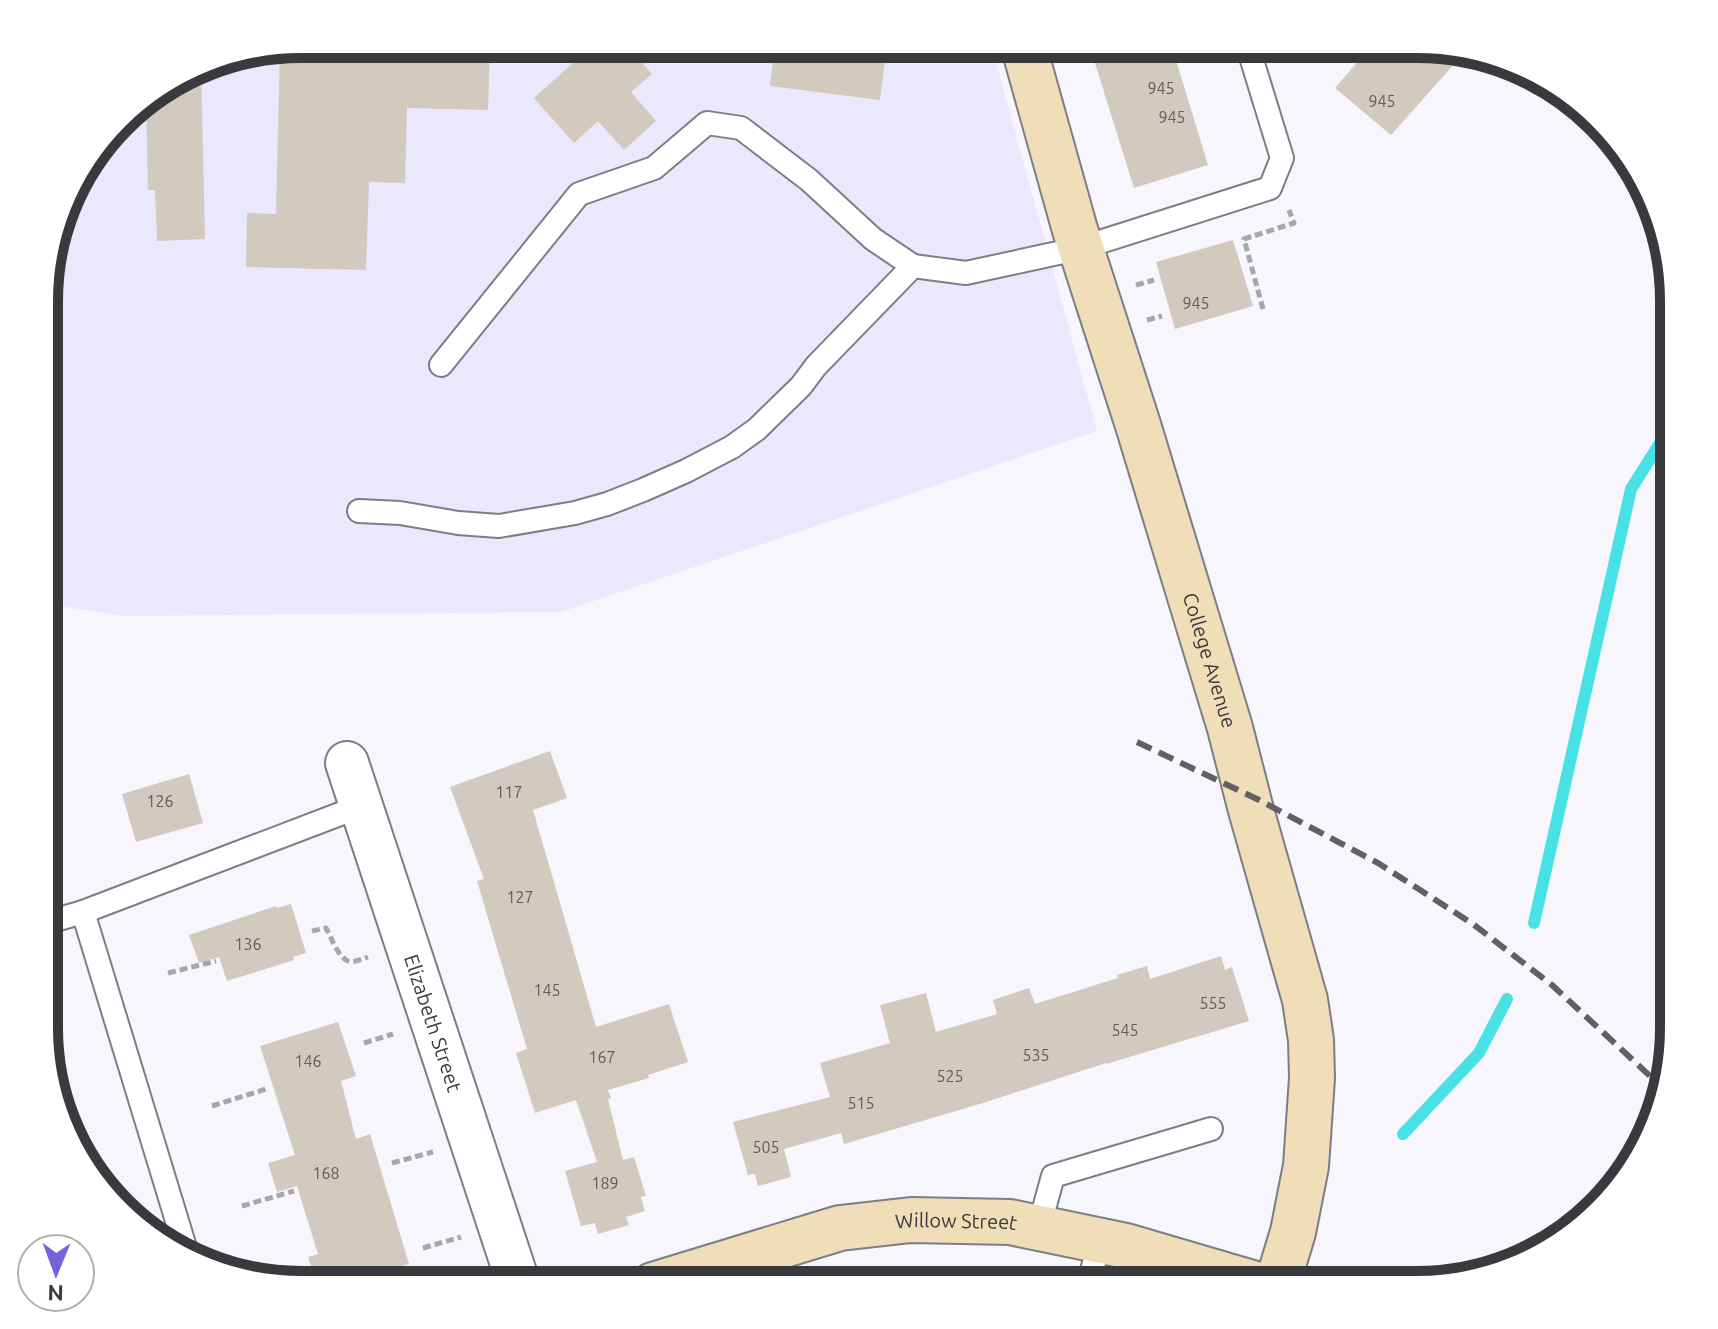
<svg xmlns="http://www.w3.org/2000/svg" width="1718" height="1329" viewBox="0 0 1718 1329" font-family="Ubuntu,sans-serif">
<style>
.built{fill:#eae8fc}
.lines{fill:none;stroke-linecap:round;stroke-linejoin:round}
.stream{stroke:#48e2e6;stroke-width:12}
.building{fill:#d2c9bf}
.lane-casing{stroke:#7e7d87;stroke-width:26}
.street-casing{stroke:#7e7d87;stroke-width:46}
.secondary-casing{stroke:#7e7d87;stroke-width:48}
.path{stroke:#a7a6ac;stroke-width:5;stroke-dasharray:8 4;stroke-linecap:butt}
.lane{stroke:#fff;stroke-width:22}
.street{stroke:#fff;stroke-width:42}
.secondary{stroke:#efdeb7;stroke-width:44}
.rail{stroke:#616066;stroke-width:6;stroke-dasharray:16 8;stroke-linecap:butt}
.labels{text-anchor:middle;stroke-width:8;stroke-linejoin:round;paint-order:stroke}
.number-label{font-size:16px;fill:#605d5e}
.street-label{font-size:20px;fill:#3a393e;stroke:#fff}
.rim{fill:none;stroke:#3a393e;stroke-width:10}
</style>
<rect width="100%" height="100%" fill="#f7f6fd"/>
<polygon class="built" points="301,44 991,44 1097,431 561,612 124,616 46,604 46,267 78,173 132,107 218,58"/>
<g class="lines">
<g class="stream">
<polyline points="1534,923 1631,489 1662,440 1674,429"/>
<polyline points="1403,1134 1479,1053 1507,999"/>
</g>
</g>
<g class="building">
<polygon points="301,44 490,44 488,110 407,108 405,183 369,182 366,270 246,267 247,213 276,214 280,47"/>
<polygon points="594,44 625,44 652,74 631,92 656,121 624,150 598,121 574,143 534,98"/>
<polygon points="775,44 887,44 880,100 770,86"/>
<polygon points="1089,44 1171,44 1208,165 1134,188"/>
<polygon points="1373,44 1434,45 1465,52 1391,135 1335,88"/>
<polygon points="201,68 205,239 157,241 155,190 148,190 146,99"/>
<polygon points="1233,240 1253,306 1175,329 1156,262"/>
<polygon points="550,751 567,798 533,810 596,1027 669,1004 688,1062 648,1075 649,1078 608,1090 611,1098 608,1099 623,1160 634,1157 646,1196 641,1197 645,1211 626,1217 629,1225 598,1234 595,1223 581,1226 565,1171 597,1162 576,1100 535,1113 516,1053 527,1049 477,881 484,879 450,787"/>
<polygon points="189,774 203,823 136,842 122,794"/>
<polygon points="291,904 306,953 293,957 294,960 227,981 219,957 199,963 189,935 276,906 277,908"/>
<polygon points="1221,956 1225,970 1232,967 1249,1021 1106,1064 1106,1063 983,1103 844,1144 841,1133 784,1149 791,1177 758,1186 755,1174 748,1175 733,1122 830,1097 820,1063 890,1043 880,1005 926,993 936,1032 997,1014 993,1000 1029,988 1035,1004 1118,978 1117,975 1147,966 1150,979"/>
<polygon points="338,1022 356,1076 341,1081 356,1139 370,1134 409,1264 396,1268 397,1271 354,1284 317,1284 308,1257 318,1254 297,1186 277,1192 268,1163 295,1155 260,1046"/>
</g>
<g class="lines">
<defs>
<g id="lane">
<polyline points="441,365 579,194 654,168 707,123 741,128 809,180 873,239 913,266 966,273 1081,248 1270,188 1282,158 1247,44"/>
<polyline points="359,511 400,513 458,523 499,526 575,513 607,504 643,490 686,471 732,447 757,429 801,386 816,366 913,266"/>
<polyline points="83,912 188,1257"/>
<polyline points="45,923 83,912 361,806"/>
<polyline points="1039,1227 1053,1176 1211,1129"/>
<polyline points="1088,1285 1100,1241"/>
</g>
<g id="street">
<path id="s1" d="M347,763L519,1285"/>
</g>
<g id="secondary">
<path id="s2" d="M1023,44L1075,230L1138,425L1230,728L1251,810L1305,1000L1311,1040L1312,1078L1306,1166L1293,1232L1277,1285"/>
<path id="s3" d="M653,1285L840,1228L911,1220L1010,1222L1126,1246L1259,1285"/>
</g>
</defs>
<use href="#lane" class="lane-casing"/>
<use href="#street" class="street-casing"/>
<use href="#secondary" class="secondary-casing"/>
<g class="path">
<polyline points="1136,285 1154,280"/>
<polyline points="1263,309 1244,239 1294,223 1289,210"/>
<polyline points="1147,320 1162,316"/>
<path d="M312,931L326,928C331,937 338,957 348,961C354,963 362,959 368,957"/>
<polyline points="168,973 216,961"/>
<polyline points="364,1043 393,1034"/>
<polyline points="46,1050 60,1045"/>
<polyline points="212,1106 266,1089"/>
<polyline points="392,1163 433,1152"/>
<polyline points="242,1206 294,1191"/>
<polyline points="423,1248 461,1237"/>
<polyline points="297,1284 310,1276"/>
</g>
<use href="#lane" class="lane"/>
<use href="#street" class="street"/>
<use href="#secondary" class="secondary"/>
<polyline class="rail" points="1137,742 1257,799 1378,863 1473,924 1552,985 1663,1088"/>
</g>
<g class="labels">
<g class="number-label">
<text x="1161" y="94">945</text>
<text x="1382" y="107">945</text>
<text x="1172" y="123">945</text>
<text x="1196" y="309">945</text>
<text x="509" y="798">117</text>
<text x="160" y="807">126</text>
<text x="520" y="903">127</text>
<text x="248" y="950">136</text>
<text x="547" y="996">145</text>
<text x="1213" y="1009">555</text>
<text x="1125" y="1036">545</text>
<text x="1036" y="1061">535</text>
<text x="602" y="1063">167</text>
<text x="308" y="1067">146</text>
<text x="950" y="1082">525</text>
<text x="861" y="1109">515</text>
<text x="766" y="1153">505</text>
<text x="326" y="1179">168</text>
<text x="605" y="1189">189</text>
</g>
<g class="street-label">
<text dy="7" stroke="none"><textPath href="#s2" startOffset="644">College Avenue</textPath></text>
<text dy="7" stroke="none"><textPath href="#s1" startOffset="274">Elizabeth Street</textPath></text>
<text dy="7" stroke="none"><textPath href="#s3" startOffset="312">Willow Street</textPath></text>
</g>
</g>
<path d="M0 0H1718V1329H0ZM301 58H1417A243 243 0 0 1 1660 301V1028A243 243 0 0 1 1417 1271H301A243 243 0 0 1 58 1028V301A243 243 0 0 1 301 58Z" fill="#fff" fill-rule="evenodd"/>
<path class="rim" d="M301 58H1417A243 243 0 0 1 1660 301V1028A243 243 0 0 1 1417 1271H301A243 243 0 0 1 58 1028V301A243 243 0 0 1 301 58Z"/>
<g transform="translate(56 1273) rotate(181)"><circle r="38" fill="#ffffff" stroke="#b0b0b2" stroke-width="2"/>
<path d="M0-6L14 30L0 20L-14 30Z" fill="#7660db"/>
<text y="-12" font-size="22" font-weight="bold" text-anchor="middle" fill="#3a393e">N</text>
</g>
</svg>
